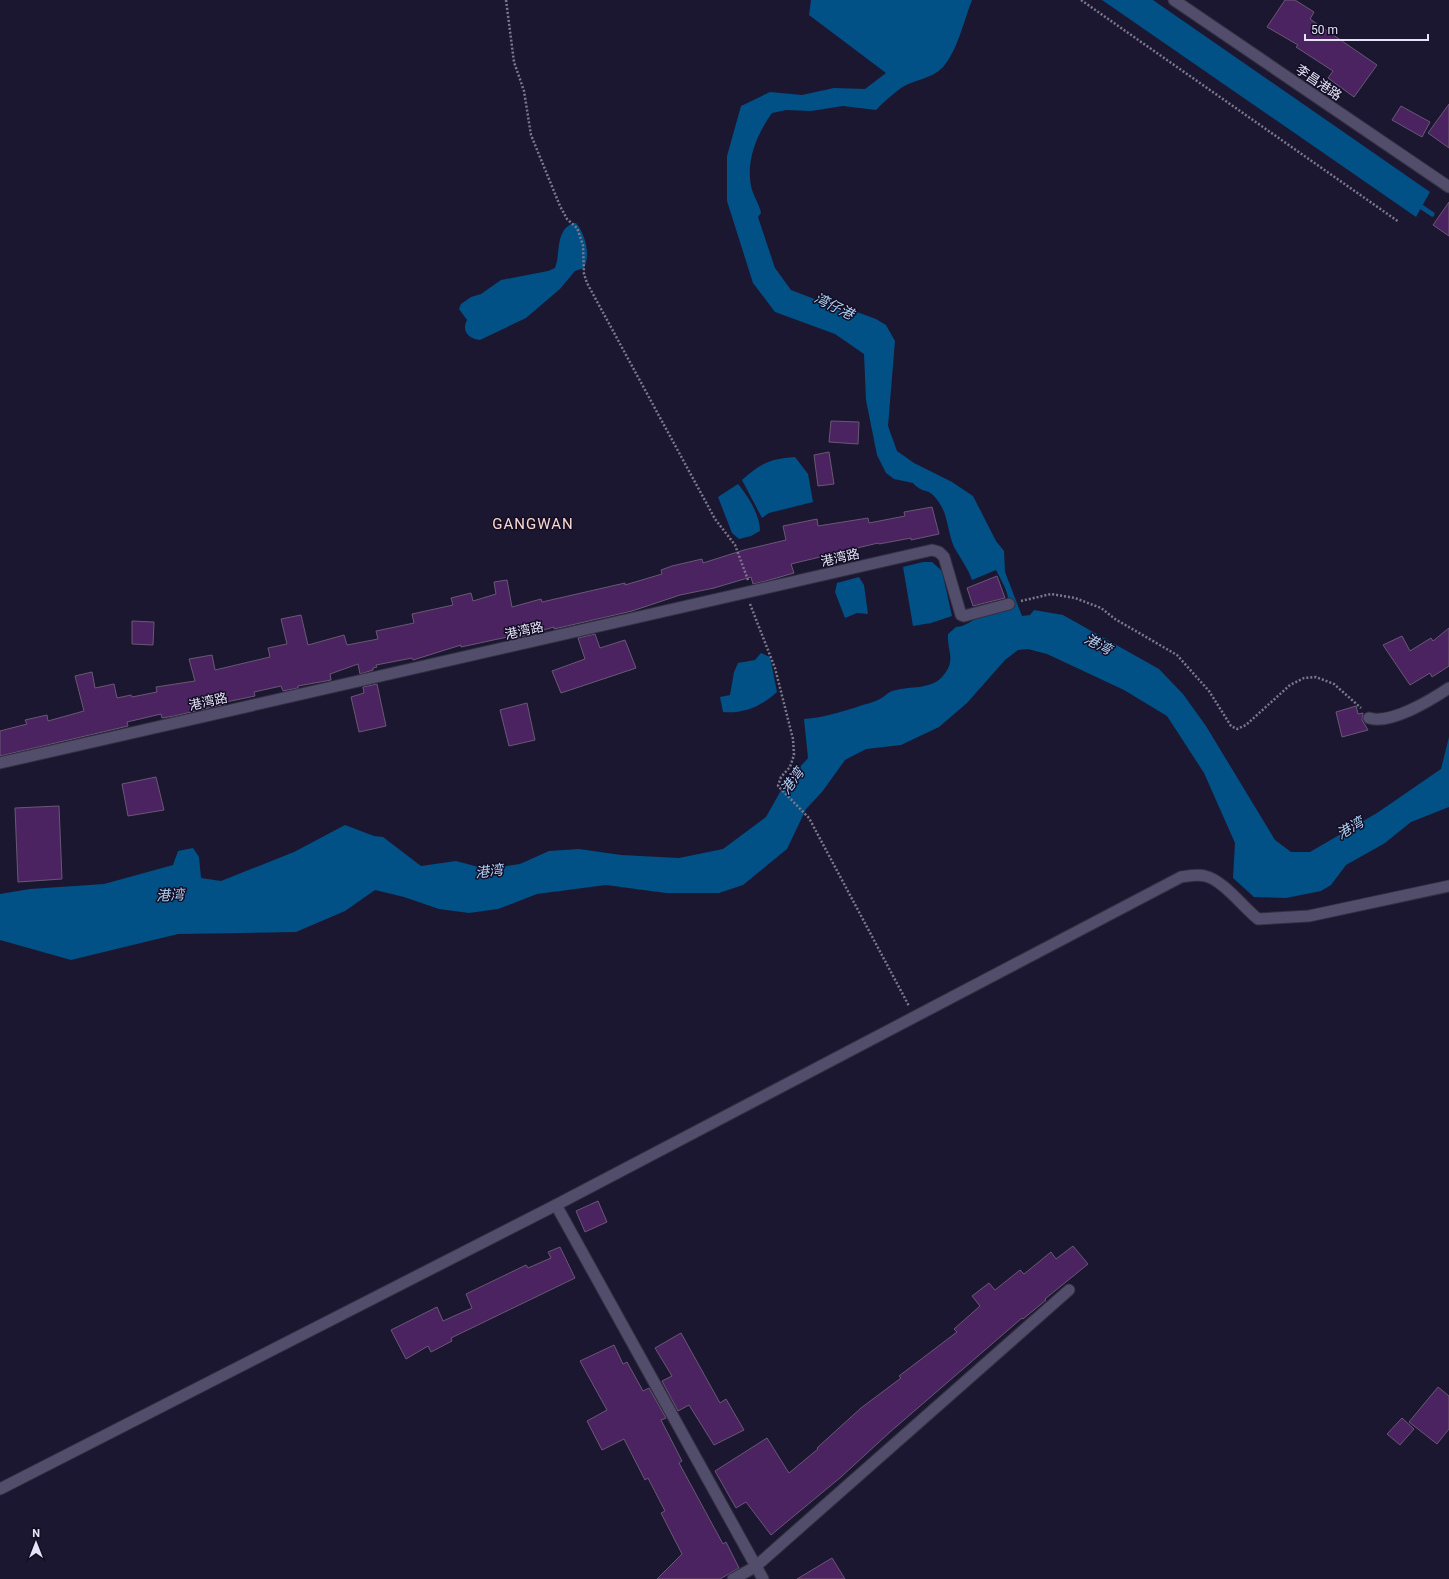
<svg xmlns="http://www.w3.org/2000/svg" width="1449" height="1579" viewBox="0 0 1449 1579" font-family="Roboto,'Noto Sans SC',sans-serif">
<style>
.water{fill:#015086}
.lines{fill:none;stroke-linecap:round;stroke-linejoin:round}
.stream{stroke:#015086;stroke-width:5}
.building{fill:#4c2361;stroke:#685873}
.minor-casing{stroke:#333043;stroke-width:13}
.tertiary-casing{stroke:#333043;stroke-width:13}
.path{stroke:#7c798e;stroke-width:2.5;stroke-dasharray:2 2;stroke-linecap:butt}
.minor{stroke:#514d6a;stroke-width:11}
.tertiary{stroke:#514d6a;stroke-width:11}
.labels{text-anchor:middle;stroke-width:3;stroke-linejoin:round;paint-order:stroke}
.street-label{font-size:13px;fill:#e5e3f5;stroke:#130e26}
.water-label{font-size:14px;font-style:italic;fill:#b1d2f2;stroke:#130e26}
.quarter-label{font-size:15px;letter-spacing:1px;fill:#f9d8cd;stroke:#130e26}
</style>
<rect width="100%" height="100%" fill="#1c1730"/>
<g class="water">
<path d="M811,0H972C964,20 957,53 942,68C931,79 913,80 901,88C892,95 883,102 876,110L843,106L811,111L786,110L772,113C757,134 746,160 751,186C753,196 759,203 761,213L758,217L775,268L791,290L825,303L857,312L876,319L886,325L895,341L888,426L897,451L914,463L952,482L973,496L996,541L1004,551L1005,572L1022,616L1030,615L1034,610L1063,615L1159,669L1183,694L1206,726L1275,840L1291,852H1310L1377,813L1441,769L1449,737V807L1411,822L1385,843L1346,865L1331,885L1321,891L1286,898L1254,897L1233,878L1235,843L1204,773L1167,716L1124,690L1047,654L1028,649L1018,650L1005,660L967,703L939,727L901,745L866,749L845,760L822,792L806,809L787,849L743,885L719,893H666L606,885L537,894L498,909L469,913L439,909L404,897L375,890L345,911L296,932L178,934L71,960L0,940V894L30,889L104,884L173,865L178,851L193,848L199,857L201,878L221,881L294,852L345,825L374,836L383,837L421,866L456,861L486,869L520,864L549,851L579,849L621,855L679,858L723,849L766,817L784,785L808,758L804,719C826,717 836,713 857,707C864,704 873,703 880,699C884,697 886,694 890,692C906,685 929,691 942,677C957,660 947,652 948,634L956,627C967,626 972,620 982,615C990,612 1000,612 1008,609C1011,595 1002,582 996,570L972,580C968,568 960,558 954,547C946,528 949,511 933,495C927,489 920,492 913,483L894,479L886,473L877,455L866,400L864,354L835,334L775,312L753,283L727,201V156L741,106L770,92L802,95L834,88L865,89L886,73L809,15Z"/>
<polygon points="1102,0 1153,0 1430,192 1416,217"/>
<path d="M573,223H576C585,234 591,255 584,268L575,271L560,289L526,318L480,340C469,339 461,331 467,320L459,309L461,304L471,297L481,294L501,280L548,271L555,268C561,252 555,231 573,223Z"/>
<path d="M795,457L808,474L813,502L769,513L762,518L742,480C761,463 770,459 795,457Z"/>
<path d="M738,484C748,496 760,515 760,531L751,536L739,539L732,533L718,497Z"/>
<polygon points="923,562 932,562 942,571 952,616 931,623 913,626 903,567"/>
<polygon points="859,577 864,585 868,614 857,613 845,618 835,592 837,583"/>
<path d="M761,653L770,657L777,692C762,706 743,714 723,712L720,697L730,695L734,672L738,663L755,660Z"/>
</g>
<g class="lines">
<polyline class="stream" points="1417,204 1432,214"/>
</g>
<g class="building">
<polygon points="1285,0 1295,0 1314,12 1310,19 1377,65 1354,97 1328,78 1333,71 1296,47 1298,45 1267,27"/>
<polygon points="1449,104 1449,148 1428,133"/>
<polygon points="1401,106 1430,122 1422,137 1392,120"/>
<polygon points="1449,202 1449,236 1433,225"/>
<polygon points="831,421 859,422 858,444 829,442"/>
<polygon points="829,452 834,484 818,486 814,455"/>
<polygon points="932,507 939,534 911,540 911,538 879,544 878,543 791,564 794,573 766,581 753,584 751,577 714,588 680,595 632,611 554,629 554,627 513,639 512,636 461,647 461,645 413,660 412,658 376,665 377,667 373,668 373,670 360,674 358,664 330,674 331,680 298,686 298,688 283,691 281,686 254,692 255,696 226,702 226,704 174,716 162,718 161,714 127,722 128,726 0,756 0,731 27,724 25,720 47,715 48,721 84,711 75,676 92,672 95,688 114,684 117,698 131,695 132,697 157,692 156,687 195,681 189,659 212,655 215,670 270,657 268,648 287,644 281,619 301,615 308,645 344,635 347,645 378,639 376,631 414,623 412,614 453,605 451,598 471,593 473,601 496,594 494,582 507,580 512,607 541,599 542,602 625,583 625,585 662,574 661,570 672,566 702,559 703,563 744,550 786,540 783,526 817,519 818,526 868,518 869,523 905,516 904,512"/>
<polygon points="997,576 1005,598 973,606 967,588"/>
<polygon points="132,621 154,622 153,645 132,644"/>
<polygon points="1449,628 1449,666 1432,677 1430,673 1410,685 1383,645 1402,636 1410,651 1431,638 1433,641"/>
<polygon points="595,634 600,648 625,640 636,668 561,693 552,671 585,659 578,638"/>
<polygon points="377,684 386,726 359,732 351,697 364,693 363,687"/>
<polygon points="527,703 535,740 509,746 500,710"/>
<polygon points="1356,706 1358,714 1363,713 1362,720 1368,730 1342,737 1336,712"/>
<polygon points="156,777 164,810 128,816 122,784"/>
<polygon points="59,806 62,879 18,882 15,808"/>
<polygon points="598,1201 607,1222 585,1232 576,1211"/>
<polygon points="1073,1246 1088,1264 1045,1299 1046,1300 1023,1319 1022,1318 890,1432 841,1477 771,1535 746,1502 736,1508 715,1471 767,1438 789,1473 818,1449 817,1448 861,1408 901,1378 899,1376 957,1332 954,1329 980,1306 972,1296 989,1283 995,1290 1020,1270 1024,1274 1051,1252 1056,1259"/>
<polygon points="560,1247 575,1278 451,1338 452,1341 431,1352 428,1346 406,1359 391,1330 437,1307 443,1321 472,1308 466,1294 526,1265 528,1268 551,1258 548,1252"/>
<polygon points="681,1333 720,1403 726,1399 744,1430 714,1445 689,1405 678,1411 662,1381 672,1376 655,1348"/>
<polygon points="614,1345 623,1364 627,1362 643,1391 649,1388 666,1418 661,1420 682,1461 679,1463 723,1544 726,1542 739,1568 720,1579 657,1579 682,1554 661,1513 665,1511 648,1478 645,1480 624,1439 602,1450 587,1421 607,1410 580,1361"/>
<polygon points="1438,1387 1449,1396 1449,1429 1437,1444 1409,1422"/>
<polygon points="1402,1418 1414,1429 1400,1445 1387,1434"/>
<polygon points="832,1558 845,1579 797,1579"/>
</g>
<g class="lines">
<defs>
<g id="minor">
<path d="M1369,718C1390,725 1431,700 1449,688"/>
<polyline points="0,763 932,550 939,552 944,557 961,615 964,616 1009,604"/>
<polyline points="556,1205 763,1579"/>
<path d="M0,1489L556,1205L1181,877C1188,876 1198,874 1205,876C1223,880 1243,907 1258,919L1309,916L1449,886"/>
<polyline points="733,1579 755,1567 1069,1290"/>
</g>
<polyline id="tertiary" points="1174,0 1449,187"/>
</defs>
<use href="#minor" class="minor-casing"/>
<use href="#tertiary" class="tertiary-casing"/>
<g class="path">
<polyline points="506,0 514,62 524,91 531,135 560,206 567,219 577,228 583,245 584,274 587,283 715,519 735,545 748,580"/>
<polyline points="1081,0 1399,222"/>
<polyline points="1021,601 1051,594 1075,598 1101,608 1115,619 1177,655 1209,691 1231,726 1237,729 1246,725 1290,685 1304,678 1316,677 1334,684 1361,708"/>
<polyline points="750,604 775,668 793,739 794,755 790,767 781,777 778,786 809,818 909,1006"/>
</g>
<use href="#minor" class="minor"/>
<use href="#tertiary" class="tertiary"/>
</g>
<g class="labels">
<g class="street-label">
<text transform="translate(1319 82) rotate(34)" y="5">李昌港路</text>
<text transform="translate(840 557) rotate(-13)" y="5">港湾路</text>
<text transform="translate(524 630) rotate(-13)" y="5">港湾路</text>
<text transform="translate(208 701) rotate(-13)" y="5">港湾路</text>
</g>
<g class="water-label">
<text transform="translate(834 306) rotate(26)" y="5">湾仔港</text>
<text transform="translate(1098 644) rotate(27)" y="5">港湾</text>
<text transform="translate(792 781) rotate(-54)" y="5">港湾</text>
<text transform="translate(1350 828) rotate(-31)" y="5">港湾</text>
<text transform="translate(489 871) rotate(-7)" y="5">港湾</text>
<text transform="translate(170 895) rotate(-3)" y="5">港湾</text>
</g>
<g class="quarter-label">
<text x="533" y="529">GANGWAN</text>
</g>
</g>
<g transform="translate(36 1543)" stroke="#130e26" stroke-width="3" paint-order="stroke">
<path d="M0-3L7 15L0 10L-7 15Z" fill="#e5e3f5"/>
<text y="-6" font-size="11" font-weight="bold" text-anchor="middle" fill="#e5e3f5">N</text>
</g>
<path d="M1305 34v6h123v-6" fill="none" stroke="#e5e3f5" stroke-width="2"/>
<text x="1311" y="34" font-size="12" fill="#e5e3f5" stroke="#130e26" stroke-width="3" paint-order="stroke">50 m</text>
</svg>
